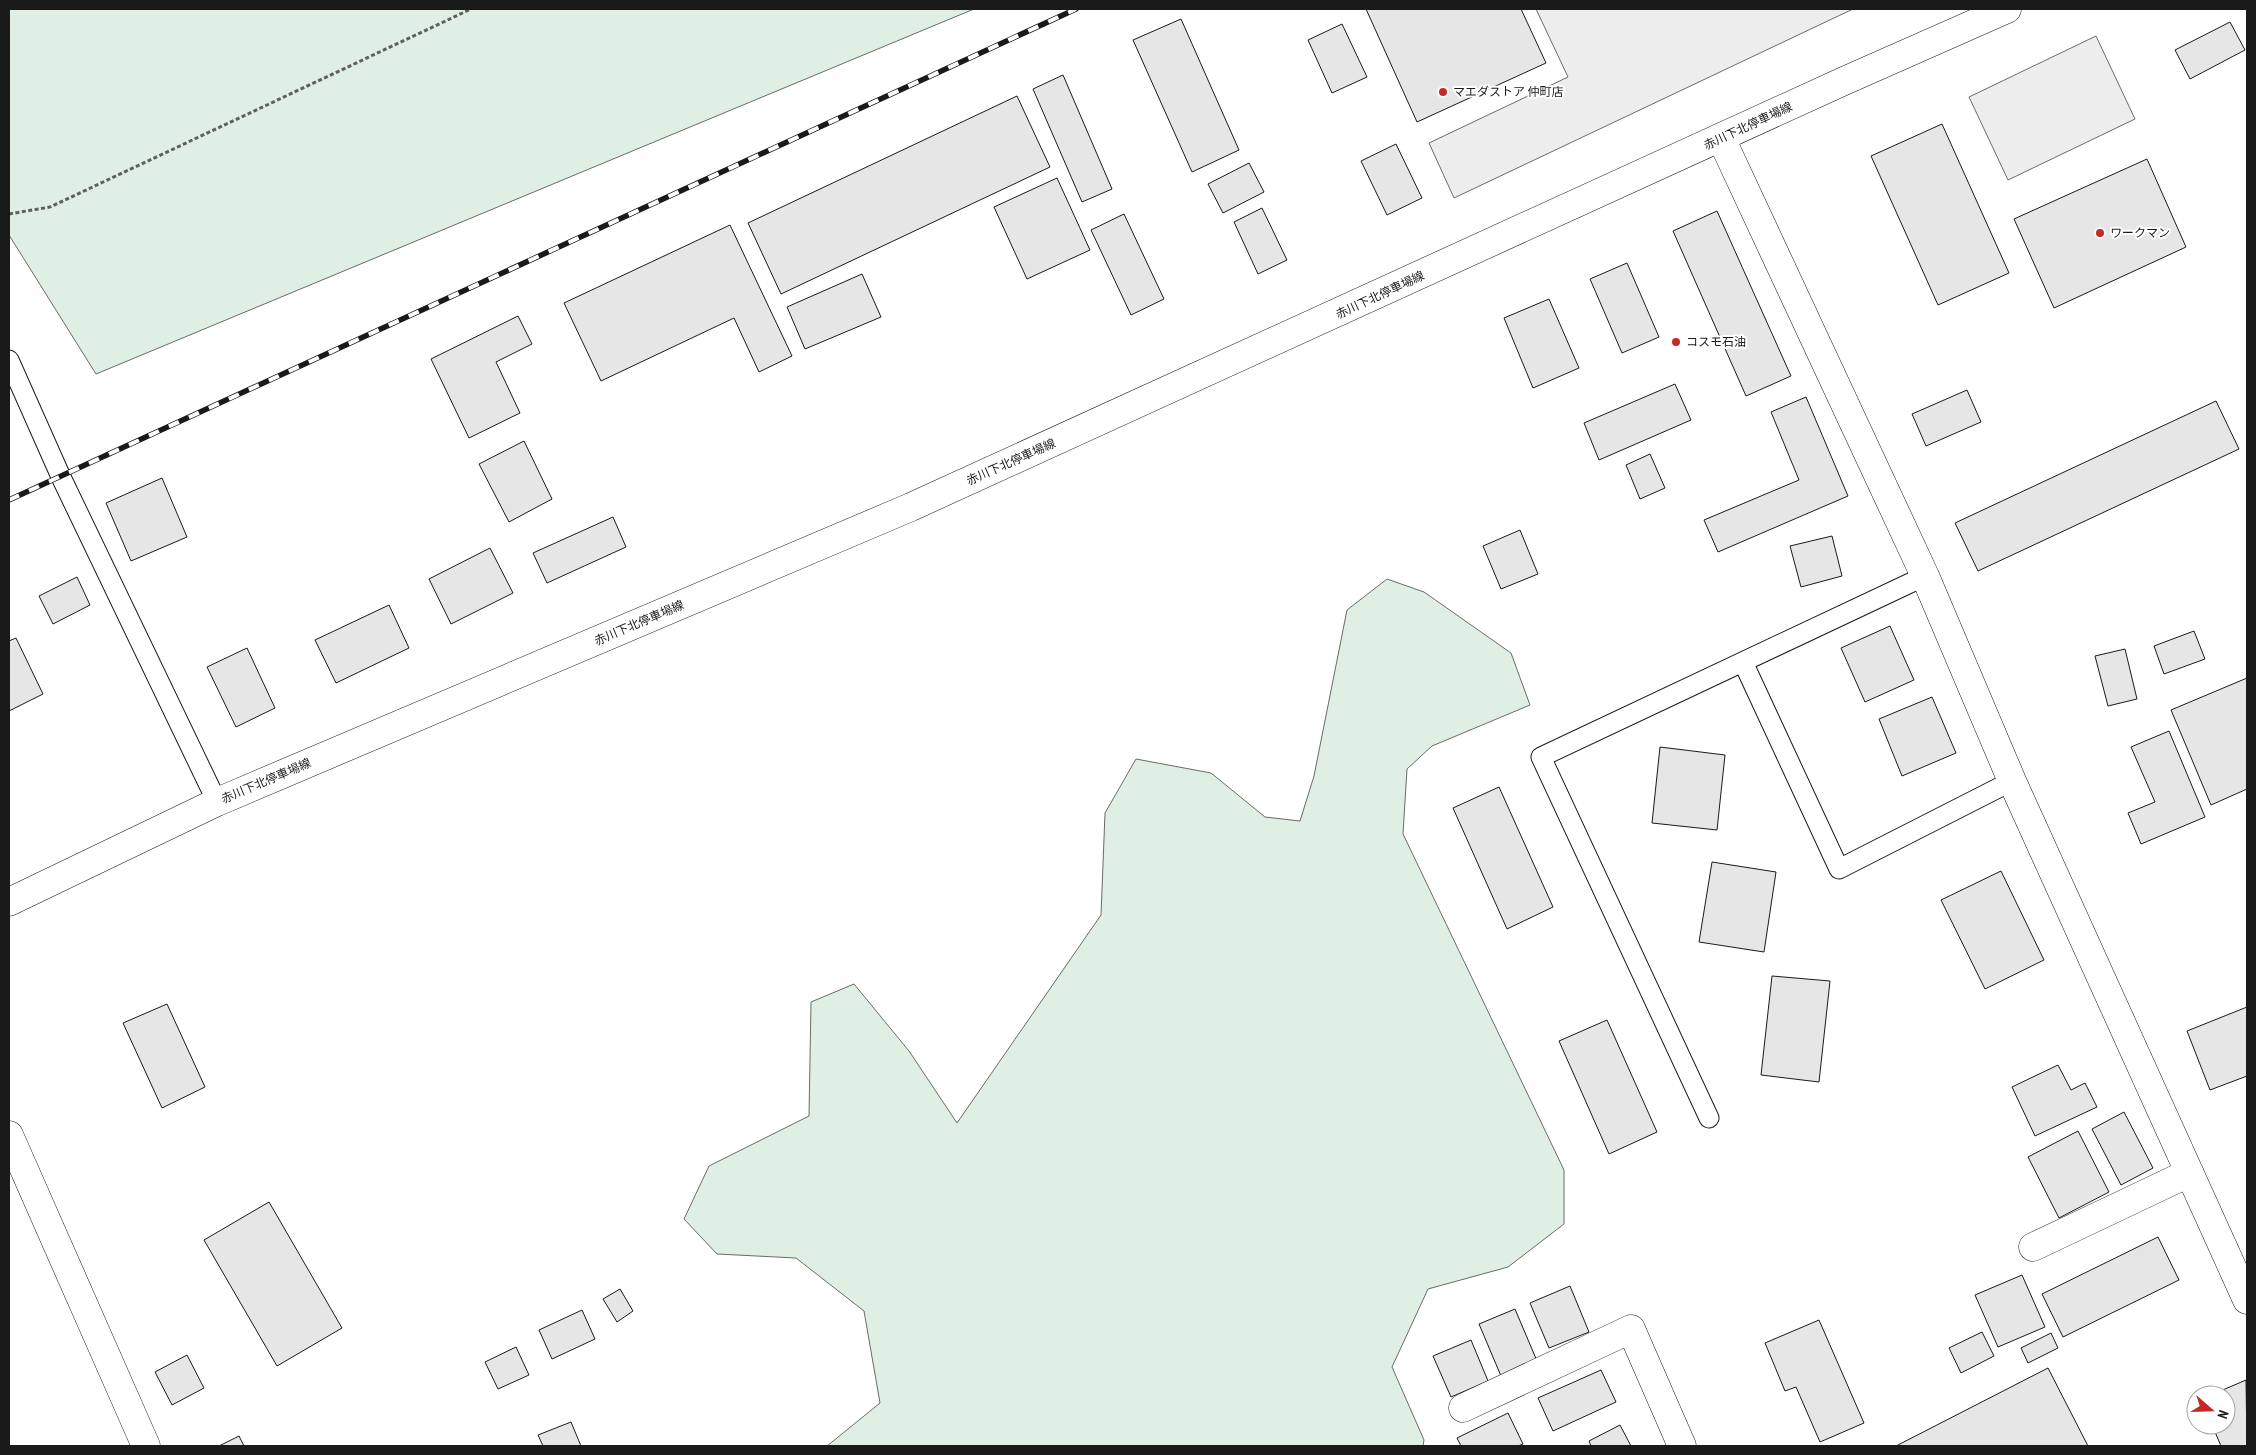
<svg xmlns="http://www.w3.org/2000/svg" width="2256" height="1455" viewBox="0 0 2256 1455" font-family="'PT Sans Narrow','Noto Sans JP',sans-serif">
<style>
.green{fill:#e0efe3;stroke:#6a6a6a}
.parking{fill:#ededed;stroke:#6a6a6a}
.building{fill:#e6e6e6;stroke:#1a1a1a}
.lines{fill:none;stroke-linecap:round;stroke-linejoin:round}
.service-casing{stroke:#1a1a1a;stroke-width:21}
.minor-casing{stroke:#1a1a1a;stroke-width:29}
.tertiary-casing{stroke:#1a1a1a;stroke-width:29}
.secondary-casing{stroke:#1a1a1a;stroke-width:29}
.path{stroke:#5f5f5f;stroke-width:3;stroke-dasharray:4 2.5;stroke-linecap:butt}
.service{stroke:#fff;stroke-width:19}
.minor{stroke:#fff;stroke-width:28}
.tertiary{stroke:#fff;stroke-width:28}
.secondary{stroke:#fff;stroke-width:28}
.rail-casing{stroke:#1a1a1a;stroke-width:5.5}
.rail{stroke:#fff;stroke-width:4;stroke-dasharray:11;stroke-linecap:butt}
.poi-dot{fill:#c62828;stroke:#fff;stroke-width:2}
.labels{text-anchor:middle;stroke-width:4;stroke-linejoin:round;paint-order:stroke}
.poi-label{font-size:12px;fill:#1a1a1a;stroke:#fff;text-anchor:start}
.street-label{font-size:12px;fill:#1a1a1a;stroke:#fff}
</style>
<rect width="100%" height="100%" fill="#fff"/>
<g class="green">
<polygon points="9,9 974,9 96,374 9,235"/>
<polygon points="1387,579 1424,592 1511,653 1530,705 1432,746 1407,769 1403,834 1564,1170 1564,1224 1508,1267 1428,1289 1392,1367 1424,1440 1423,1446 827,1446 880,1403 864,1311 796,1258 717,1254 684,1219 709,1166 809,1116 811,1002 854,984 909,1051 957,1123 1101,915 1105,813 1136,759 1211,773 1265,817 1300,821 1314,776 1347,610"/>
</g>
<g class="parking">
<polygon points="1536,9 1853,9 1454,198 1429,143 1568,77"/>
<polygon points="2096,36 2135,119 2008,180 1969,97"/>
</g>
<g class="building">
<polygon points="1366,9 1521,9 1546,63 1417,122"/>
<polygon points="1181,19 1239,150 1192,172 1133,40"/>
<polygon points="2230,22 2245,50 2190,79 2175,50"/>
<polygon points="1342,24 1367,77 1332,93 1308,40"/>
<polygon points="1063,75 1112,189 1082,202 1033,89"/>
<polygon points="1017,96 1050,167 781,294 748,223"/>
<polygon points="1942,124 2009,273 1938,305 1871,156"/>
<polygon points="1396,144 1422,198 1387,215 1361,161"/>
<polygon points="2147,159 2186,247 2054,308 2014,219"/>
<polygon points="1249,163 1264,192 1223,213 1208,184"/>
<polygon points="1057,178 1090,250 1027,279 994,207"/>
<polygon points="1262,208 1287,260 1258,274 1234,222"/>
<polygon points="1717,211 1791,376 1746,396 1673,231"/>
<polygon points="1124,214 1164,299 1131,315 1091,230"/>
<polygon points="730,225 792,356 759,372 734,318 601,381 564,303"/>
<polygon points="1627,263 1659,337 1622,353 1590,279"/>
<polygon points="862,274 881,317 805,349 787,307"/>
<polygon points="1549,299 1579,368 1533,388 1504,318"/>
<polygon points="518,316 532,344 496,362 520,413 469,438 431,359"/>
<polygon points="1675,384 1691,420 1599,460 1584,423"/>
<polygon points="1967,390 1981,422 1926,446 1912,414"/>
<polygon points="1806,397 1848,496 1718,552 1704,520 1799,480 1771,412"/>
<polygon points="2216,401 2239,449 1978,571 1955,523"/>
<polygon points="524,441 552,499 509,522 479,464"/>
<polygon points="1650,454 1665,488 1640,499 1626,465"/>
<polygon points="162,478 187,537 131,561 106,503"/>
<polygon points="613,517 626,547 547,583 533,553"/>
<polygon points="1520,530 1538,574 1501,589 1483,546"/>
<polygon points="1832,536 1842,576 1801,587 1790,546"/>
<polygon points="490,548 513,593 451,624 429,579"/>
<polygon points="77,577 90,605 53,624 39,596"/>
<polygon points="389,605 409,648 336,683 315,640"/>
<polygon points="1890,626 1914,680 1865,702 1841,648"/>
<polygon points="2194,631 2205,659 2164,674 2154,646"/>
<polygon points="16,638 43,694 9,711 9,641"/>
<polygon points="247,648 275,708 236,727 207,667"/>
<polygon points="2125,649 2137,699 2108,706 2095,656"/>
<polygon points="2247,678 2247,789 2211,805 2171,710"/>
<polygon points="1932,697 1956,753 1902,776 1879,719"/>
<polygon points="2169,731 2205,817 2141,844 2128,813 2155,802 2131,747"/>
<polygon points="1660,747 1725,755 1717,830 1652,823"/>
<polygon points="1499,787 1553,907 1507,929 1453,808"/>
<polygon points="1712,862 1776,872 1764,952 1699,942"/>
<polygon points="2001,871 2044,960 1985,989 1941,900"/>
<polygon points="1772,976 1830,981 1819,1082 1761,1075"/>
<polygon points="167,1004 205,1087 162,1108 123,1023"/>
<polygon points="2247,1007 2247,1076 2210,1090 2187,1031"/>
<polygon points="1607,1020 1657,1132 1609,1154 1559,1041"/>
<polygon points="2058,1065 2071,1090 2085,1083 2097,1107 2035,1136 2012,1087"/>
<polygon points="2124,1112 2153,1168 2121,1185 2092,1129"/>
<polygon points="2078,1131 2109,1192 2059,1218 2028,1157"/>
<polygon points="269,1202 342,1328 277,1366 204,1240"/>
<polygon points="2158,1237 2179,1280 2063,1337 2042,1294"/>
<polygon points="2022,1275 2045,1327 1998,1347 1975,1295"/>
<polygon points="1570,1286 1589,1332 1549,1348 1530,1303"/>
<polygon points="620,1289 633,1311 617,1322 603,1299"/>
<polygon points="1515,1309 1537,1361 1501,1376 1479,1324"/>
<polygon points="582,1310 595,1339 552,1359 539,1330"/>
<polygon points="1819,1320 1864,1423 1820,1442 1796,1387 1785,1391 1765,1343"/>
<polygon points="1982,1332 1994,1356 1961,1373 1949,1348"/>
<polygon points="2051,1333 2058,1348 2028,1363 2021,1348"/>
<polygon points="1471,1340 1488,1381 1451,1397 1433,1356"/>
<polygon points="516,1347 529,1375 498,1389 485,1362"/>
<polygon points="187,1355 204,1388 172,1405 155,1372"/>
<polygon points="2048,1368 2088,1446 1896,1446"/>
<polygon points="1601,1370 1616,1402 1553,1431 1538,1398"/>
<polygon points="2246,1380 2247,1446 2221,1446 2212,1425 2226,1425 2226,1395 2211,1395"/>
<polygon points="1508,1413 1523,1444 1518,1446 1461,1446 1457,1438"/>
<polygon points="571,1422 581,1446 543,1446 538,1435"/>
<polygon points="1620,1425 1631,1446 1591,1446 1589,1441"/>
<polygon points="239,1436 244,1446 219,1446"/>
</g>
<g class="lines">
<defs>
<g id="service">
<polyline points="9,360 61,477 217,802"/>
<polyline points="1743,662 1839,869 2012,781"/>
<polyline points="1709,1118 1541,757 1925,576"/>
</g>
<g id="minor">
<polyline points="9,1135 146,1446"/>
<polyline points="2033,1247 2189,1173"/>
<polyline points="1463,1408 1631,1329 1682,1446"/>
</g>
<polyline id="tertiary" points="1721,138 1925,576 2012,781 2247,1300"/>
<polyline id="secondary" points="9,902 217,802 911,507 1844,81 2007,9"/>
</defs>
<use href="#service" class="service-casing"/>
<use href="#minor" class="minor-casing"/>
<use href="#tertiary" class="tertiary-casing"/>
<use href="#secondary" class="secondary-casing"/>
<polyline class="path" points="9,214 50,207 471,9"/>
<use href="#service" class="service"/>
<use href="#minor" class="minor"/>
<use href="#tertiary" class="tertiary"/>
<use href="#secondary" class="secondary"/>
<defs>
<polyline id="rail" points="9,500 1076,9"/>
</defs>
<use href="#rail" class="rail-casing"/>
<use href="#rail" class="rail"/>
</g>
<g class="poi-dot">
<circle cx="1443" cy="92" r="5"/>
<circle cx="2100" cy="233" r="5"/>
<circle cx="1676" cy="342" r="5"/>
</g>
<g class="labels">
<g class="poi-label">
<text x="1453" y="96">マエダストア 仲町店</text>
<text x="2110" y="237">ワークマン</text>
<text x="1686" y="346">コスモ石油</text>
</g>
<g class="street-label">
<text transform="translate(1748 126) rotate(-25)" y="4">赤川下北停車場線</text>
<text transform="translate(1380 295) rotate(-25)" y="4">赤川下北停車場線</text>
<text transform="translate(1011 462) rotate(-24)" y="4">赤川下北停車場線</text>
<text transform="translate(639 623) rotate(-23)" y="4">赤川下北停車場線</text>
<text transform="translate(266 781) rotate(-23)" y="4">赤川下北停車場線</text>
</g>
</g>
<rect width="2256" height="1455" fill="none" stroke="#1a1a1a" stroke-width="20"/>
<g transform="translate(2211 1410) rotate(110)"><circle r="24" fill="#ffffff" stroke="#a3a3a3"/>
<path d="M0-4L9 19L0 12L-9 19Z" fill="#c62828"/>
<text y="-8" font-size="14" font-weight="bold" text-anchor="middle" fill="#1a1a1a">N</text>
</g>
</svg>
